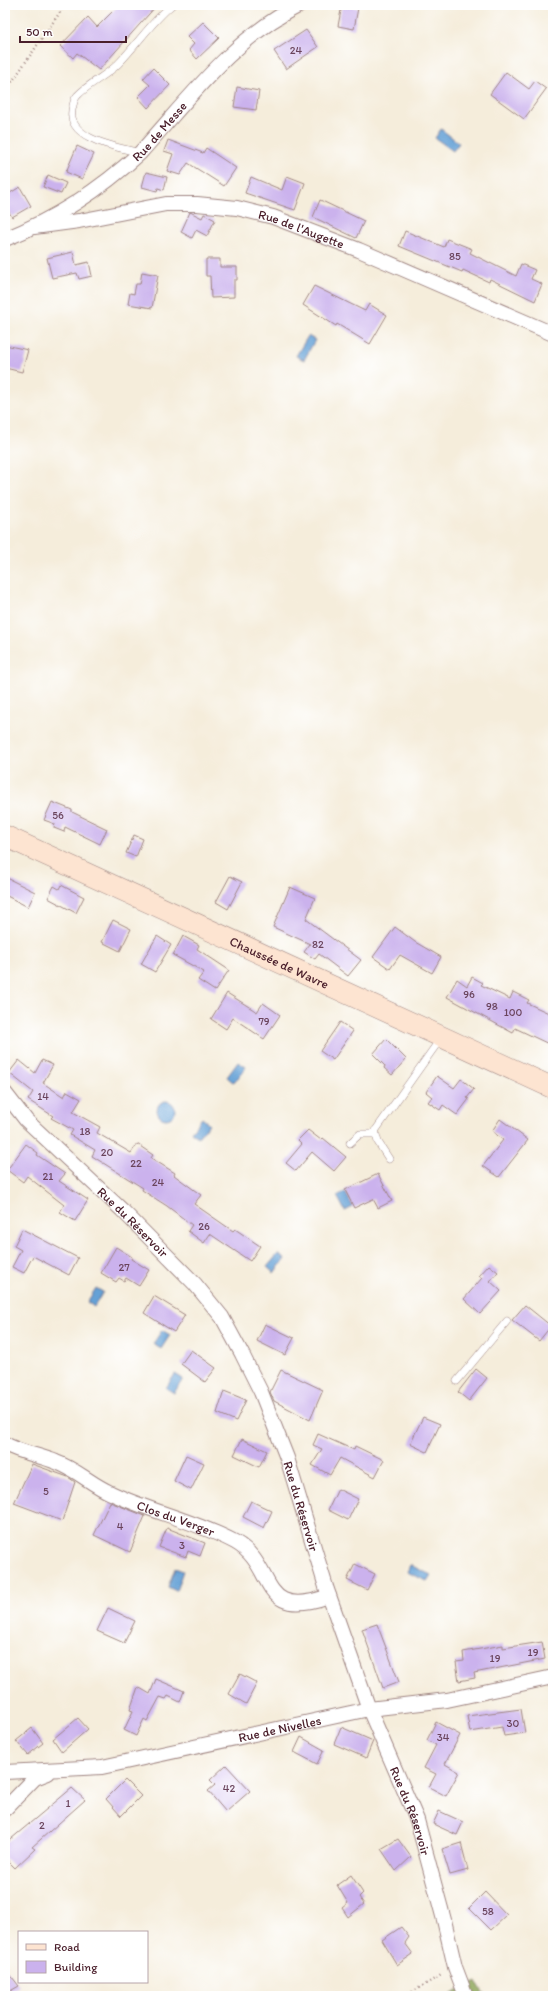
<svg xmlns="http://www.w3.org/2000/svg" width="558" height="2001" viewBox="0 0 558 2001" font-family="Itim,sans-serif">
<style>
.forest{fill:#8ca556;stroke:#6b6240}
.water{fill:#65a1d6;stroke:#586080}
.building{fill:#cbb2ed}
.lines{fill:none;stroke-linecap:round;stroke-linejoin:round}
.lane-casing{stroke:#a08683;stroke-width:8}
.street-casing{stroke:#a08683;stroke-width:16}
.secondary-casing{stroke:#a08683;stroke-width:22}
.path{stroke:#a08683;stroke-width:2.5;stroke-dasharray:1 3;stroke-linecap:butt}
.lane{stroke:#fff;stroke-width:7}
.street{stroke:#fff;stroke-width:14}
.secondary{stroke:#fde4d1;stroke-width:21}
.labels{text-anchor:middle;stroke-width:3.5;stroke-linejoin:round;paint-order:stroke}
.number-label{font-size:11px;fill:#6a445c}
.street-label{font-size:13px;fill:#4a1f2b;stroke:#fff}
</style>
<rect width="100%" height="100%" fill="#fff"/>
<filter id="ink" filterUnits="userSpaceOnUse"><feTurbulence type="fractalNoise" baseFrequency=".025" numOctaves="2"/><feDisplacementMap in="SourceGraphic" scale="8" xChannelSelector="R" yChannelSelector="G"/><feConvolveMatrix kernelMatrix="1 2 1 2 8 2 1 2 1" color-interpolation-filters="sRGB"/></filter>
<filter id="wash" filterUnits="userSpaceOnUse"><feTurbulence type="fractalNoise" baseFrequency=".012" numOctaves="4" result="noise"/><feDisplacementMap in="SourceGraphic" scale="16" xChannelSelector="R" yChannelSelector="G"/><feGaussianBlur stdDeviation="0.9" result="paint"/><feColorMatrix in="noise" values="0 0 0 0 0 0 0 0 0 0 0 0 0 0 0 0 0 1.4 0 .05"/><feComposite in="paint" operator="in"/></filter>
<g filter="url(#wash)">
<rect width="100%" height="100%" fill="#f5eddb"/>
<polygon class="forest" points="477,1982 485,1996 447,1996"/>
<g class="water">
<polygon points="441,129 459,143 453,151 435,138"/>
<polygon points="308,336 315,340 304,360 296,356"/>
<polygon points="238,1062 246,1067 234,1083 227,1077"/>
<circle cx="166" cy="1110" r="9"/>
<polygon points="202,1118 209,1124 198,1137 191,1132"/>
<polygon points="345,1192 353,1207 345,1211 337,1196"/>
<polygon points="278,1254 285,1259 274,1273 267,1267"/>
<polygon points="96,1288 103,1292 94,1307 87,1302"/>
<polygon points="162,1330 170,1335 161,1349 153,1344"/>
<polygon points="175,1374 183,1379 174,1393 166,1388"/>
<polygon points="410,1565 431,1575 427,1581 407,1572"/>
<polygon points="175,1568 183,1571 176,1591 168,1587"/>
</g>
<g id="blocks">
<g class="building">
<polygon points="119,5 157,5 99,70 77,53 73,58 60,46 88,17 97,27"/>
<polygon points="342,5 358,8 354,29 338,26"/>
<polygon points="203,22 219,38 197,59 189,50 194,44 187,37"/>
<polygon points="306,30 318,47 286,69 274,51"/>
<polygon points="153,68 170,85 148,108 138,97 150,85 143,79"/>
<polygon points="506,72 529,89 535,81 546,89 524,119 490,94"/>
<polygon points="237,87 259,91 256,110 234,107"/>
<polygon points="168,140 203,153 206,148 236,168 224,186 188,163 180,175 167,171 173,154 164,151"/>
<polygon points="77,146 94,154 82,179 66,172"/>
<polygon points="146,172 167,177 164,190 158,188 157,191 142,187"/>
<polygon points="48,175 66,183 61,194 43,187"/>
<polygon points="287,176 305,183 295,210 245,193 251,177 282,190"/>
<polygon points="20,187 31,206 12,217 5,206 5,196"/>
<polygon points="320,200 364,221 356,238 313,217"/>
<polygon points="190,212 202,218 204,214 215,220 207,236 196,230 192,238 181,232"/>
<polygon points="405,231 444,247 447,239 472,249 470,253 516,276 521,264 535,270 531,279 542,284 535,301 490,279 489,282 463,270 462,272 399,246"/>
<polygon points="73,252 76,265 89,262 92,276 79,279 77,273 52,278 47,258"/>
<polygon points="206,259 220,259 220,267 237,267 237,280 234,280 234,297 211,298 210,276 206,276"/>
<polygon points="142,272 158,275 152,308 128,304 130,293 134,294 136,284 140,284"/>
<polygon points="314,286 365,311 369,304 387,315 370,344 337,324 336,326 303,305"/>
<polygon points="5,345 28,350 22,372 5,368"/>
<polygon points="52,802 72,810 72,812 107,829 100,844 65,827 64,832 54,828 55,824 44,820"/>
<polygon points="134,835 143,839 136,857 126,853"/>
<polygon points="230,876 242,882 228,909 216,902"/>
<polygon points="5,877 35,892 28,907 5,895"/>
<polygon points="61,885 84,897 76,913 48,898 54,886 59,889"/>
<polygon points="290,887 315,898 306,919 361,960 348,976 319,954 315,959 304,952 310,944 273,927"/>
<polygon points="113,920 131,929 120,951 102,942"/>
<polygon points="395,927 415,942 441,957 432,973 400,955 390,969 373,957"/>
<polygon points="157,936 171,945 155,972 141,964"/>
<polygon points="183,936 199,945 197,949 229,970 215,991 198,980 204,972 173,955"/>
<polygon points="472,977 483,983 481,985 510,999 513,992 529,1000 527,1003 553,1015 553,1046 515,1028 513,1033 447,997 457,979 467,986"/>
<polygon points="227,993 257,1012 263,1003 280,1015 264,1039 233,1018 226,1029 211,1019"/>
<polygon points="340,1022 353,1031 333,1060 320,1051"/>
<polygon points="386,1039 406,1059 392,1075 384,1068 385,1066 373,1054"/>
<polygon points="19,1060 35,1073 42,1060 53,1065 43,1083 64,1097 67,1091 81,1099 73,1112 100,1127 97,1133 131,1153 137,1144 153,1155 151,1158 175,1173 174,1175 201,1195 194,1204 233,1231 235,1229 260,1246 250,1261 210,1234 204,1243 188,1231 192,1225 167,1206 142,1190 143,1188 92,1156 95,1150 70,1135 73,1130 51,1118 53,1116 28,1100 33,1092 9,1073"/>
<polygon points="437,1076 454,1088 461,1079 474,1089 467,1098 469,1099 457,1115 443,1105 440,1110 428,1102 432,1097 426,1092"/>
<polygon points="500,1119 528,1140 499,1177 483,1166 503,1140 492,1131"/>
<polygon points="308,1130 321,1140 323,1138 346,1157 334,1171 312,1152 296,1171 286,1163 302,1144 298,1140"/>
<polygon points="26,1144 38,1153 37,1155 65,1174 59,1181 88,1200 75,1221 60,1212 64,1205 27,1176 23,1182 7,1170"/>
<polygon points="378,1174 392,1201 378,1208 373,1199 354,1208 345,1190"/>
<polygon points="22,1229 78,1258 69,1275 33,1256 24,1273 12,1267 21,1250 14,1246"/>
<polygon points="116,1247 132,1257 131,1259 149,1270 139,1286 126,1278 124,1281 119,1278 116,1282 101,1273"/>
<polygon points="489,1265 498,1272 490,1281 501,1291 480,1314 464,1299 482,1278 479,1276"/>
<polygon points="154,1296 185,1315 174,1332 144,1313"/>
<polygon points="525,1305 551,1326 539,1341 512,1320"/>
<polygon points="265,1324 294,1338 285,1355 257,1341"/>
<polygon points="191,1350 216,1368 205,1382 181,1364"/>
<polygon points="476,1369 487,1378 469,1401 458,1392"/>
<polygon points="281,1370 323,1390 310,1420 274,1401 270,1392"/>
<polygon points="224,1391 246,1400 236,1421 217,1413"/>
<polygon points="423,1417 440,1424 427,1452 410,1444"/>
<polygon points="318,1434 354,1450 355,1446 384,1460 375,1477 340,1458 330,1475 312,1465 322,1449 313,1445"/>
<polygon points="242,1439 267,1451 259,1467 234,1455"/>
<polygon points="186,1455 204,1463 191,1490 174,1481"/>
<polygon points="32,1464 68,1477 75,1482 62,1521 14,1503"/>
<polygon points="338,1489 358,1499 348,1520 328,1510"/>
<polygon points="251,1501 272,1511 264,1528 243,1517"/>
<polygon points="110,1502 145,1516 130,1552 94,1535"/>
<polygon points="167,1528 205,1543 200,1556 188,1551 186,1557 159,1547"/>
<polygon points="355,1564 375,1574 367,1590 347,1580"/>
<polygon points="108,1608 135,1621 124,1643 97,1631"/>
<polygon points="377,1624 399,1682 383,1688 362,1629"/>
<polygon points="542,1642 545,1659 474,1673 475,1678 459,1681 456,1662 464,1661 463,1652 503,1645 503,1648"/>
<polygon points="240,1674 257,1683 246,1704 229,1694"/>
<polygon points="156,1679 184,1691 180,1702 168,1696 166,1699 160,1697 147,1721 144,1719 136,1736 124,1730 133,1711 130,1710 138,1687 150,1694"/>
<polygon points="521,1709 525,1733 504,1736 502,1727 470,1732 467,1716"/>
<polygon points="78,1718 88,1729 62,1752 53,1739"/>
<polygon points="436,1722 460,1735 445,1764 459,1772 446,1796 429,1787 436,1774 424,1768 436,1745 427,1740"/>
<polygon points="341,1727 373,1741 366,1758 334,1744"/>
<polygon points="32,1728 43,1743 28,1755 16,1741"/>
<polygon points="301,1737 324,1750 317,1764 294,1752"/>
<polygon points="226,1765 250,1791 226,1812 208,1791 215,1785 210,1780"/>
<polygon points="125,1780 141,1796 121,1816 106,1799"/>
<polygon points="72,1788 85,1800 32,1847 35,1849 15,1868 5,1858 5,1844"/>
<polygon points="439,1811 463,1822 457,1835 433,1824"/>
<polygon points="398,1839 411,1857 396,1871 381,1849"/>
<polygon points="461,1843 468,1870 450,1875 442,1849"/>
<polygon points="351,1875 363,1893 359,1897 364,1904 348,1917 342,1908 348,1903 337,1885"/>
<polygon points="485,1892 507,1915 491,1930 469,1908"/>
<polygon points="401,1927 409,1937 405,1943 413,1954 397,1965 382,1940"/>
<polygon points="5,1968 19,1986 5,1994"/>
</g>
</g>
</g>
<g filter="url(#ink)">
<use href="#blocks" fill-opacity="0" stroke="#a08683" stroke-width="1"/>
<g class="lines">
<defs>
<g id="lane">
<path d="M140,153C119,147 67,140 72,110C73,105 74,99 77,96C89,83 106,76 118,64C137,45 151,22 172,5"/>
<polyline points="375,1131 378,1142 389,1159"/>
<polyline points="350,1143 360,1134 373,1134 441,1038"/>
<polyline points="457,1381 507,1321"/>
</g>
<g id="street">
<path id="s1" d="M34,227L79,221L166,204H197L237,208L273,217L359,250L553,334"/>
<path id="s2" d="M5,239C55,219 101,189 140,153C189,99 234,37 300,5"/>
<path id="s3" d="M5,1093L26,1120L122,1210L195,1284L222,1317L242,1354L261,1392L287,1458L326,1587L369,1709L417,1820L444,1920L455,1967L466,1996"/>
<path id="s4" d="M5,1444C21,1453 39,1455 56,1462C76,1469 92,1485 111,1493C151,1512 196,1521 235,1542C278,1566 256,1622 329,1596"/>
<path id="s5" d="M5,1772L102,1767L369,1709L447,1700L553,1677"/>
<polyline points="5,1809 35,1778 48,1773"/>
</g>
<g id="secondary">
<path id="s6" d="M5,836L553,1088"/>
</g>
</defs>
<use href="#lane" class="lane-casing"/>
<use href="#street" class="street-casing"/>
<use href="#secondary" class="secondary-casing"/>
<g class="path">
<polyline points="5,92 65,5"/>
<polyline points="405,1996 443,1974"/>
</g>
<use href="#lane" class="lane"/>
<use href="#street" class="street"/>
<use href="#secondary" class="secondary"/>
</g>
</g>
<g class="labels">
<g class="number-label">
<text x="296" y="54">24</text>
<text x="455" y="260">85</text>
<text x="58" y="819">56</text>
<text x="318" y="948">82</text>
<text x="469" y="998">96</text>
<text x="492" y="1010">98</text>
<text x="513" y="1016">100</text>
<text x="264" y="1025">79</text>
<text x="43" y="1100">14</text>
<text x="85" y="1135">18</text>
<text x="107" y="1156">20</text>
<text x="136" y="1167">22</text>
<text x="48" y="1180">21</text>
<text x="158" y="1186">24</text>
<text x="204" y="1230">26</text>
<text x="124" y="1271">27</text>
<text x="46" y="1495">5</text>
<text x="120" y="1530">4</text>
<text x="182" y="1549">3</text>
<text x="533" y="1656">19</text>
<text x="495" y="1662">19</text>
<text x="513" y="1727">30</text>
<text x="443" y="1741">34</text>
<text x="229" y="1792">42</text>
<text x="68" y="1807">1</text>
<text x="42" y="1829">2</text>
<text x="488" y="1915">58</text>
</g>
<g class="street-label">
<text dy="5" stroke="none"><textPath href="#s2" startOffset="190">Rue de Messe</textPath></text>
<text dy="5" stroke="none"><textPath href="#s1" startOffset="273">Rue de l'Augette</textPath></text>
<text dy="5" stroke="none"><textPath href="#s6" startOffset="302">Chaussée de Wavre</textPath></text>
<text dy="5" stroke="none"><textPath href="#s3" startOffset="182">Rue du Réservoir</textPath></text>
<text dy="5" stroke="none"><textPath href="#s3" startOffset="518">Rue du Réservoir</textPath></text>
<text dy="5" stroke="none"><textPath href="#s4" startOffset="187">Clos du Verger</textPath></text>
<text dy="5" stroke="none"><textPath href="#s5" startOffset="279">Rue de Nivelles</textPath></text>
<text dy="5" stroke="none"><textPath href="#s3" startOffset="842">Rue du Réservoir</textPath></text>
</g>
</g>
<rect width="558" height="2001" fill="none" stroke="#fff" stroke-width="20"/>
<rect x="18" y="1931" width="130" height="52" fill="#ffffff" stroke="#b7a5aa"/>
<rect x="26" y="1944" width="20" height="6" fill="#fde4d1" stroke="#b7a5aa"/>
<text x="54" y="1951" font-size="12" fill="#4a1f2b">Road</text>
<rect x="26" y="1961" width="20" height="12" fill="#cbb2ed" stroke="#b7a5aa"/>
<text x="54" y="1971" font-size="12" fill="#4a1f2b">Building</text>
<path d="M20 36v6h106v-6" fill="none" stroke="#4a1f2b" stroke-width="2"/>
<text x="26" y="36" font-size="12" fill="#4a1f2b" stroke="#ffffff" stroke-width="3" paint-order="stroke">50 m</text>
</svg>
